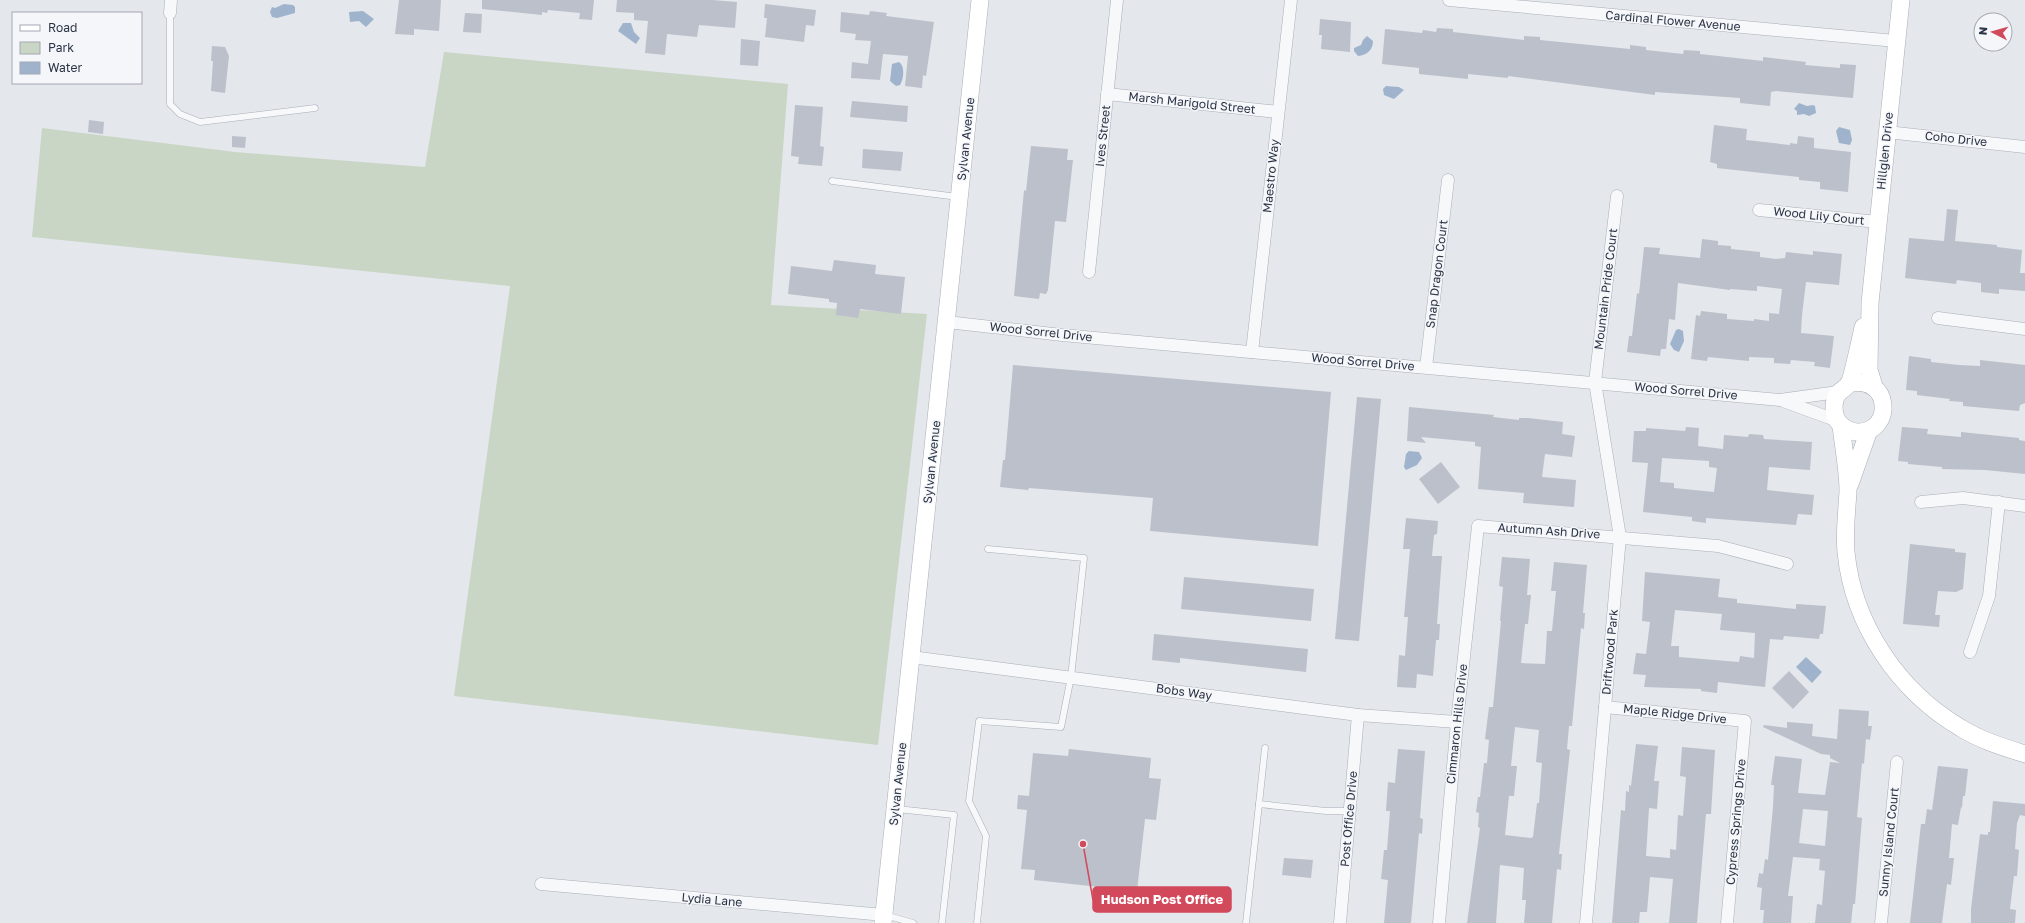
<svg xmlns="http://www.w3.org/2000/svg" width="2025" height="923" viewBox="0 0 2025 923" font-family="'Golos Text',sans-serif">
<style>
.green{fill:#c9d6c5}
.water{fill:#9fb4cc}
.building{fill:#bbc0ca;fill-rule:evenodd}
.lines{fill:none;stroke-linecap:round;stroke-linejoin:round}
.lane-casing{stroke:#a9aeb7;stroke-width:7}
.street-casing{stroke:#a9aeb7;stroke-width:13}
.secondary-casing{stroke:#a9aeb7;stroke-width:18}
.lane{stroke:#f7f8fa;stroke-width:6}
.street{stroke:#f7f8fa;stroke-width:12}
.secondary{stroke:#fff;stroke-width:17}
.labels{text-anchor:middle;stroke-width:3;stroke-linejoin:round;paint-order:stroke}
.street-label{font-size:12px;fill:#2b3445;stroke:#f4f6f9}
.leader{fill:none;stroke:#d1495b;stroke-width:1.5}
.callout-dot{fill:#d1495b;stroke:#f4f6f9;stroke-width:1.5}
.callout{fill:#d1495b;stroke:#d1495b;stroke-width:1.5}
.callout-label{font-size:13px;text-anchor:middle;font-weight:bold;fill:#fff}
</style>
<rect width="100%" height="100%" fill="#e4e7ec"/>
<polygon class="green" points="444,52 788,84 771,305 927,314 878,745 454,696 510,286 32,237 42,128 235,152 425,167"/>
<g class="water">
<polygon points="284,4 293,5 295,7 295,13 277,18 272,17 270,12 272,7 275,8"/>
<polygon points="363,11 374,19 366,27 359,21 350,22 349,12"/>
<polygon points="623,23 631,23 634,32 640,38 636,44 618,31"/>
<path d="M1367,36L1373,41C1373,50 1367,55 1358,56L1354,51V48L1361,45L1363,40Z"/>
<path d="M899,62C905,66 904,78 900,85L896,86L890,81L892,64Z"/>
<polygon points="1386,86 1399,87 1404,90 1394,99 1384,95 1383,89"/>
<polygon points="1799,103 1807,106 1813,105 1815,106 1816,113 1809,116 1804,114 1797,115 1797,111 1794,109"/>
<polygon points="1839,127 1850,130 1852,140 1850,145 1839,143 1836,131"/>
<polygon points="1679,329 1683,331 1684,341 1679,352 1674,350 1670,344 1676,330"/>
<polygon points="1409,451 1419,452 1422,458 1417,465 1406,470 1404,467 1406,454"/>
<polygon points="1806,657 1822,672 1812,683 1796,667"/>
</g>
<g class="building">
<polygon points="399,0 441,0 439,31 414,29 414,35 395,34"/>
<polygon points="482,0 594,0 592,20 579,19 580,13 548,10 547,13 542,12 542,15 482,9"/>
<polygon points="617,0 712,0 737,2 735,28 699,25 697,37 667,34 665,55 645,53 648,21 634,20 634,13 616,12"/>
<polygon points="765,4 816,10 814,26 806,25 804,42 765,37 767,18 764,18"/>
<polygon points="870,11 887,13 886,16 934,22 926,76 923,75 922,88 905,86 908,56 883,54 880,80 851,78 852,62 868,64 871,41 855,40 856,34 840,32 841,12 869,15"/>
<polygon points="465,13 482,14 481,33 463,32"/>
<polygon points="1320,19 1351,22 1350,52 1321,49 1322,35 1319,35"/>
<polygon points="1437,28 1453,29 1453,32 1524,40 1524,36 1540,37 1540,40 1630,49 1630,45 1646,47 1646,50 1683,54 1684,50 1700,51 1700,54 1763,61 1763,57 1806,62 1805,65 1840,68 1840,64 1856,65 1853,98 1776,91 1771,92 1770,106 1740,103 1740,98 1655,92 1655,95 1508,76 1508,78 1468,74 1468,79 1419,74 1419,68 1382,64 1385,29 1422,33 1423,30 1436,32"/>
<polygon points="741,39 760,41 758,66 740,65"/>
<polygon points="212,46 225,47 229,56 225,93 211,91 213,61 211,61"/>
<polygon points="852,101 908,106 907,122 850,117"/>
<polygon points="795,105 823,107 820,146 824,147 822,166 798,164 799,157 791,156"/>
<polygon points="89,120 104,122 103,134 88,132"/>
<polygon points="1714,125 1747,129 1746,140 1790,145 1790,143 1797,144 1798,136 1814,138 1814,148 1851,152 1848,192 1820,189 1820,182 1799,180 1799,177 1717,168 1717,164 1710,162"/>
<polygon points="232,136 246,137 245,148 232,147"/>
<polygon points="1031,146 1068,149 1067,160 1073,160 1066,222 1055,221 1048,290 1046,294 1040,293 1039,299 1014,296 1024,190 1026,191"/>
<polygon points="863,149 903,152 901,171 862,168"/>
<polygon points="1947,209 1958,210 1955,241 1997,245 1997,247 2022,250 2020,273 2025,273 2025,291 1999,289 1999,294 1981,292 1981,283 1957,280 1956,284 1905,278 1909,238 1944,241"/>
<polygon points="1702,239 1718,241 1718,245 1731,246 1731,249 1760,252 1760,257 1776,259 1785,258 1786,252 1813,255 1813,251 1842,254 1839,285 1806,282 1802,315 1801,333 1834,336 1830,368 1814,366 1815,362 1791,360 1790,364 1774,363 1774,358 1749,357 1749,361 1708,357 1707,361 1691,359 1696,315 1700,316 1701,311 1727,314 1727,319 1754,321 1754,319 1769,321 1769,313 1779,314 1782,289 1757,286 1757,291 1730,289 1730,290 1678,283 1675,320 1669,319 1666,349 1661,349 1660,356 1627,352 1629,336 1632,336 1637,293 1639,294 1644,247 1660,248 1659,254 1700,258"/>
<polygon points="834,260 876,265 875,274 905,277 901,314 860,309 858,318 836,315 837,303 829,302 829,299 788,294 791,266 832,271"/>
<polygon points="1909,356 1931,359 1931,362 1959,365 1980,366 1980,360 2025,365 2025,403 2020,405 2019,411 1963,406 1963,402 1949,401 1950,399 1917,395 1917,391 1906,390"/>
<polygon points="1013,365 1331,392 1318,546 1150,531 1153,498 1029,488 1028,490 1000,487 1003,460 1005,460"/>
<polygon points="1357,397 1381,399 1359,641 1335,639"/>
<polygon points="1409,407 1494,415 1493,417 1519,420 1519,418 1528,418 1563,422 1562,434 1575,436 1572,457 1545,454 1542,477 1576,480 1574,507 1523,503 1524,493 1478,489 1481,447 1475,446 1475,442 1421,437 1426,443 1407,441"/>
<path d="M1686,427L1699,428L1698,446L1723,449L1724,435L1748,437L1749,434L1763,435L1764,439L1812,442L1810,470L1769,467L1767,490L1814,495L1812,515L1798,514L1796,525L1706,518V523L1692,521V517L1643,512L1648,463L1632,462L1634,431H1646V428L1685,431ZM1662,458L1709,461V467L1717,468L1714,492L1674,488V483L1660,482Z"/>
<polygon points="1902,427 1928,429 1927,434 1961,437 1961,432 2019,438 2019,440 2025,441 2025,474 1985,470 1942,469 1942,467 1908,464 1908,462 1898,461"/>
<polygon points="1441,462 1460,487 1438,504 1419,479"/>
<polygon points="1406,518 1438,521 1437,534 1434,535 1432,556 1442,556 1437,624 1440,624 1439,640 1436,640 1433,676 1417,674 1416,688 1397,687 1399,655 1405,656 1408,617 1404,617 1410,549 1403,549"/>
<polygon points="1910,544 1955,549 1955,552 1966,553 1963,589 1956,592 1938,591 1935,615 1940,615 1939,627 1903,624"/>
<path d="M1502,557L1530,559L1527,595H1531L1528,624H1525L1521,663L1545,664L1547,631H1552L1556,591H1551L1554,562L1587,565L1583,613H1585L1584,629L1581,628L1572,726H1569L1567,749L1570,750L1559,854H1562L1561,870L1557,869L1552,923H1524L1526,900H1522L1524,868L1500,865L1496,923H1467L1480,828L1478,827L1479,813L1476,812L1478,797H1480L1484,763H1487L1489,740L1485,739L1489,707H1493L1501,621H1500L1503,587L1499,586ZM1515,727L1539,730L1536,762L1542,763L1539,803H1537L1533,837L1531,838L1505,835L1509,796H1514L1517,766H1511Z"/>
<path d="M1645,572L1720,579L1718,597L1737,599V603L1796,609V604L1826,606L1823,634H1820L1819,639L1784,636L1783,640L1770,639L1765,687L1718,682L1717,693L1701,691V689L1644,687L1646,675L1633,674L1636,653L1646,654L1650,622L1642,621ZM1675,610L1722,614L1720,630L1755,633L1754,658L1740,656L1739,662L1679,657V646H1671Z"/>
<polygon points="1184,577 1314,589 1311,621 1181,609"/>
<polygon points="1154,634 1308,649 1306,672 1180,658 1180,663 1152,660"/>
<polygon points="1789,671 1809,692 1793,709 1772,688"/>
<path d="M1839,709L1869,711L1868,726H1872L1870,740L1866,739L1864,764L1862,763L1857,817L1862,818L1855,904H1853L1851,923H1815L1817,904L1822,905L1825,871L1819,870L1820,859L1793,857L1788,896H1793L1791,923H1763L1764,910H1760L1762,888L1757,887L1759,873L1763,874L1765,859L1768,860L1773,807L1774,785H1771L1775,756L1802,759L1798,793L1825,795L1830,762L1840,763L1830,758V755L1821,754L1763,727L1764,725L1787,728V722L1813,724L1812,736L1837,739ZM1803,809L1828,811L1825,846L1799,843Z"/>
<polygon points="1636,744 1658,746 1654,781 1659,781 1657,809 1649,808 1646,856 1670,858 1670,849 1676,850 1678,815 1683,816 1686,777 1680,776 1682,747 1715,750 1711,814 1706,814 1697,923 1669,923 1673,879 1650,877 1647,912 1640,912 1639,923 1612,923 1621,810 1625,811 1626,791 1629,792 1629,785 1631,786"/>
<polygon points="1069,749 1151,758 1149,778 1161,779 1156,820 1145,819 1137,891 1034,880 1035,870 1021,869 1027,810 1017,809 1018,795 1029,796 1033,753 1068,756"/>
<polygon points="1398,749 1425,751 1420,818 1423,819 1422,834 1419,833 1411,923 1384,923 1388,880 1381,879 1384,850 1387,850 1390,811 1386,811 1388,782 1395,783"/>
<polygon points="1938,766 1968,769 1965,796 1963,796 1962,808 1961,807 1958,825 1952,824 1949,858 1954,858 1951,885 1947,884 1942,923 1910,923 1921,824 1925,824 1927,809 1932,810"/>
<polygon points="1993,801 2025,804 2025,816 2020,815 2017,823 2015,849 2019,850 2017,876 2014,876 2010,909 2016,910 2015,923 1971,923 1971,909 1980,834 1988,835 1988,832 1990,832"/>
<polygon points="1284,858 1313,860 1311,878 1282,875"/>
</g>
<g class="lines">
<defs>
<g id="lane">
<polyline points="170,13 170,104 180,114 200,122 315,108"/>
<polyline points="832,181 958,197"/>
<polyline points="1259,804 1265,748"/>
<polyline points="897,809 954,815 942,923"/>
<polyline points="885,915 913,923"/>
<polyline points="977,923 986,836 969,801 979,721 1061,727 1071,677 1084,558 988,549"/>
<polyline points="1246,923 1259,804 1326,811 1349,811"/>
</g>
<g id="street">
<polyline points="1449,0 1896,41"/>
<polyline points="170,13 171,0"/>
<polyline points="1107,94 1278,112"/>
<polyline points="1887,132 2025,147"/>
<polyline points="1759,210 1878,222"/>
<polyline points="1089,272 1117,0"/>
<polyline points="1938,318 2025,329"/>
<polyline points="947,322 1062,335 1780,400 1838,392"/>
<polyline points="1252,352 1291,0"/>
<polyline points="1426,367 1448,180"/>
<polyline points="1783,401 1838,421"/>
<polyline points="1921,502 1963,498 2025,506"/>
<polyline points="1970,652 1989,596 1999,502"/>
<polyline points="911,657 1358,715 1457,722"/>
<polyline points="1605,707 1745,721 1727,923"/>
<polyline points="541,884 884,915"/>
<polyline points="1340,923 1358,715"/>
<polyline points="1439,923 1457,722 1478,526 1718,546 1787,564"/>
<polyline points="1586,923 1620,537 1595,382 1617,196"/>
<polyline points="1881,923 1897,762"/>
</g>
<g id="secondary">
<path d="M1848,384C1892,373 1894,433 1858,432C1851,432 1844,428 1839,423C1834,417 1833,407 1835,400C1837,391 1844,390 1849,384C1852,378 1861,337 1863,327"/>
<polyline points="1874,386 1869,370 1870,303 1901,0"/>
<path d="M1841,425C1843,446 1848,469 1848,491C1847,511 1844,531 1846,552C1853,624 1898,691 1961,728C1980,740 2003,747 2025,754"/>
<polyline points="1850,484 1869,430"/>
<polyline points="883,923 980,0"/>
</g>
</defs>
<use href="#lane" class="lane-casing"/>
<use href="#street" class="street-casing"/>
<use href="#secondary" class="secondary-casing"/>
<use href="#lane" class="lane"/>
<use href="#street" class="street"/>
<use href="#secondary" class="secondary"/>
</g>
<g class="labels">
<g class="street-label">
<text transform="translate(1673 21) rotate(5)" y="4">Cardinal Flower Avenue</text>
<text transform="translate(1192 103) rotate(6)" y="4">Marsh Marigold Street</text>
<text transform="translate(1103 136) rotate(-84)" y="4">Ives Street</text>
<text transform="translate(966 139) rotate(-84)" y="4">Sylvan Avenue</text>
<text transform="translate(1956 139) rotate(6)" y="4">Coho Drive</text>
<text transform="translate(1885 151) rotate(-84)" y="4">Hillglen Drive</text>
<text transform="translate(1271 176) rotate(-84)" y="4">Maestro Way</text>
<text transform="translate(1819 216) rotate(6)" y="4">Wood Lily Court</text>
<text transform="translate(1437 274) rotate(-83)" y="4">Snap Dragon Court</text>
<text transform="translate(1606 289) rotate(-83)" y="4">Mountain Pride Court</text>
<text transform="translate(1041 332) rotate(6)" y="4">Wood Sorrel Drive</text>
<text transform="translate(1363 362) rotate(5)" y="4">Wood Sorrel Drive</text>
<text transform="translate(1686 391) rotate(5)" y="4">Wood Sorrel Drive</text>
<text transform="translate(932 462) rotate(-84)" y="4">Sylvan Avenue</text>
<text transform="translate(1549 531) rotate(4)" y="4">Autumn Ash Drive</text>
<text transform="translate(1610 652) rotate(-85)" y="4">Driftwood Park</text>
<text transform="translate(1184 692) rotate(8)" y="4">Bobs Way</text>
<text transform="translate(1675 714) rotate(6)" y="4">Maple Ridge Drive</text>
<text transform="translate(1457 724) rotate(-84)" y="4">Cimmaron Hills Drive</text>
<text transform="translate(898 784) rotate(-84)" y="4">Sylvan Avenue</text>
<text transform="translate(1349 819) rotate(-85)" y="4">Post Office Drive</text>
<text transform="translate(1736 822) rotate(-85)" y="4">Cypress Springs Drive</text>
<text transform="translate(1889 842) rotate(-84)" y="4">Sunny Island Court</text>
<text transform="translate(712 900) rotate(5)" y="4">Lydia Lane</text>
</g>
</g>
<path class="leader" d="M1083 844L1093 900"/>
<circle class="callout-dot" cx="1083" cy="844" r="4"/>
<rect class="callout" x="1093" y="887" width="138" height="25" rx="4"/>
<g class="callout-label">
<text x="1162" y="904">Hudson Post Office</text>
</g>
<rect x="12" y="12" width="130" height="72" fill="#f4f6f9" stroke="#a4a8b1"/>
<rect x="20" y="25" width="20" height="6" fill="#ffffff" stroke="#a4a8b1"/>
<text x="48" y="32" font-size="12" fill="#2b3445">Road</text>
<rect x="20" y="42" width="20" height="12" fill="#c9d6c5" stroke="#a4a8b1"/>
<text x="48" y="52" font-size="12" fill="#2b3445">Park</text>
<rect x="20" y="62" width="20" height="12" fill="#9fb4cc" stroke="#a4a8b1"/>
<text x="48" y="72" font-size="12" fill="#2b3445">Water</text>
<g transform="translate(1993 32) rotate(276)"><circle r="19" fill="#f4f6f9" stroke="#a4a8b1"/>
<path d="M0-3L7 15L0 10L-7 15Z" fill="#d1495b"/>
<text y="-6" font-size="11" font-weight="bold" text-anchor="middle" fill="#2b3445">N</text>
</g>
</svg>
